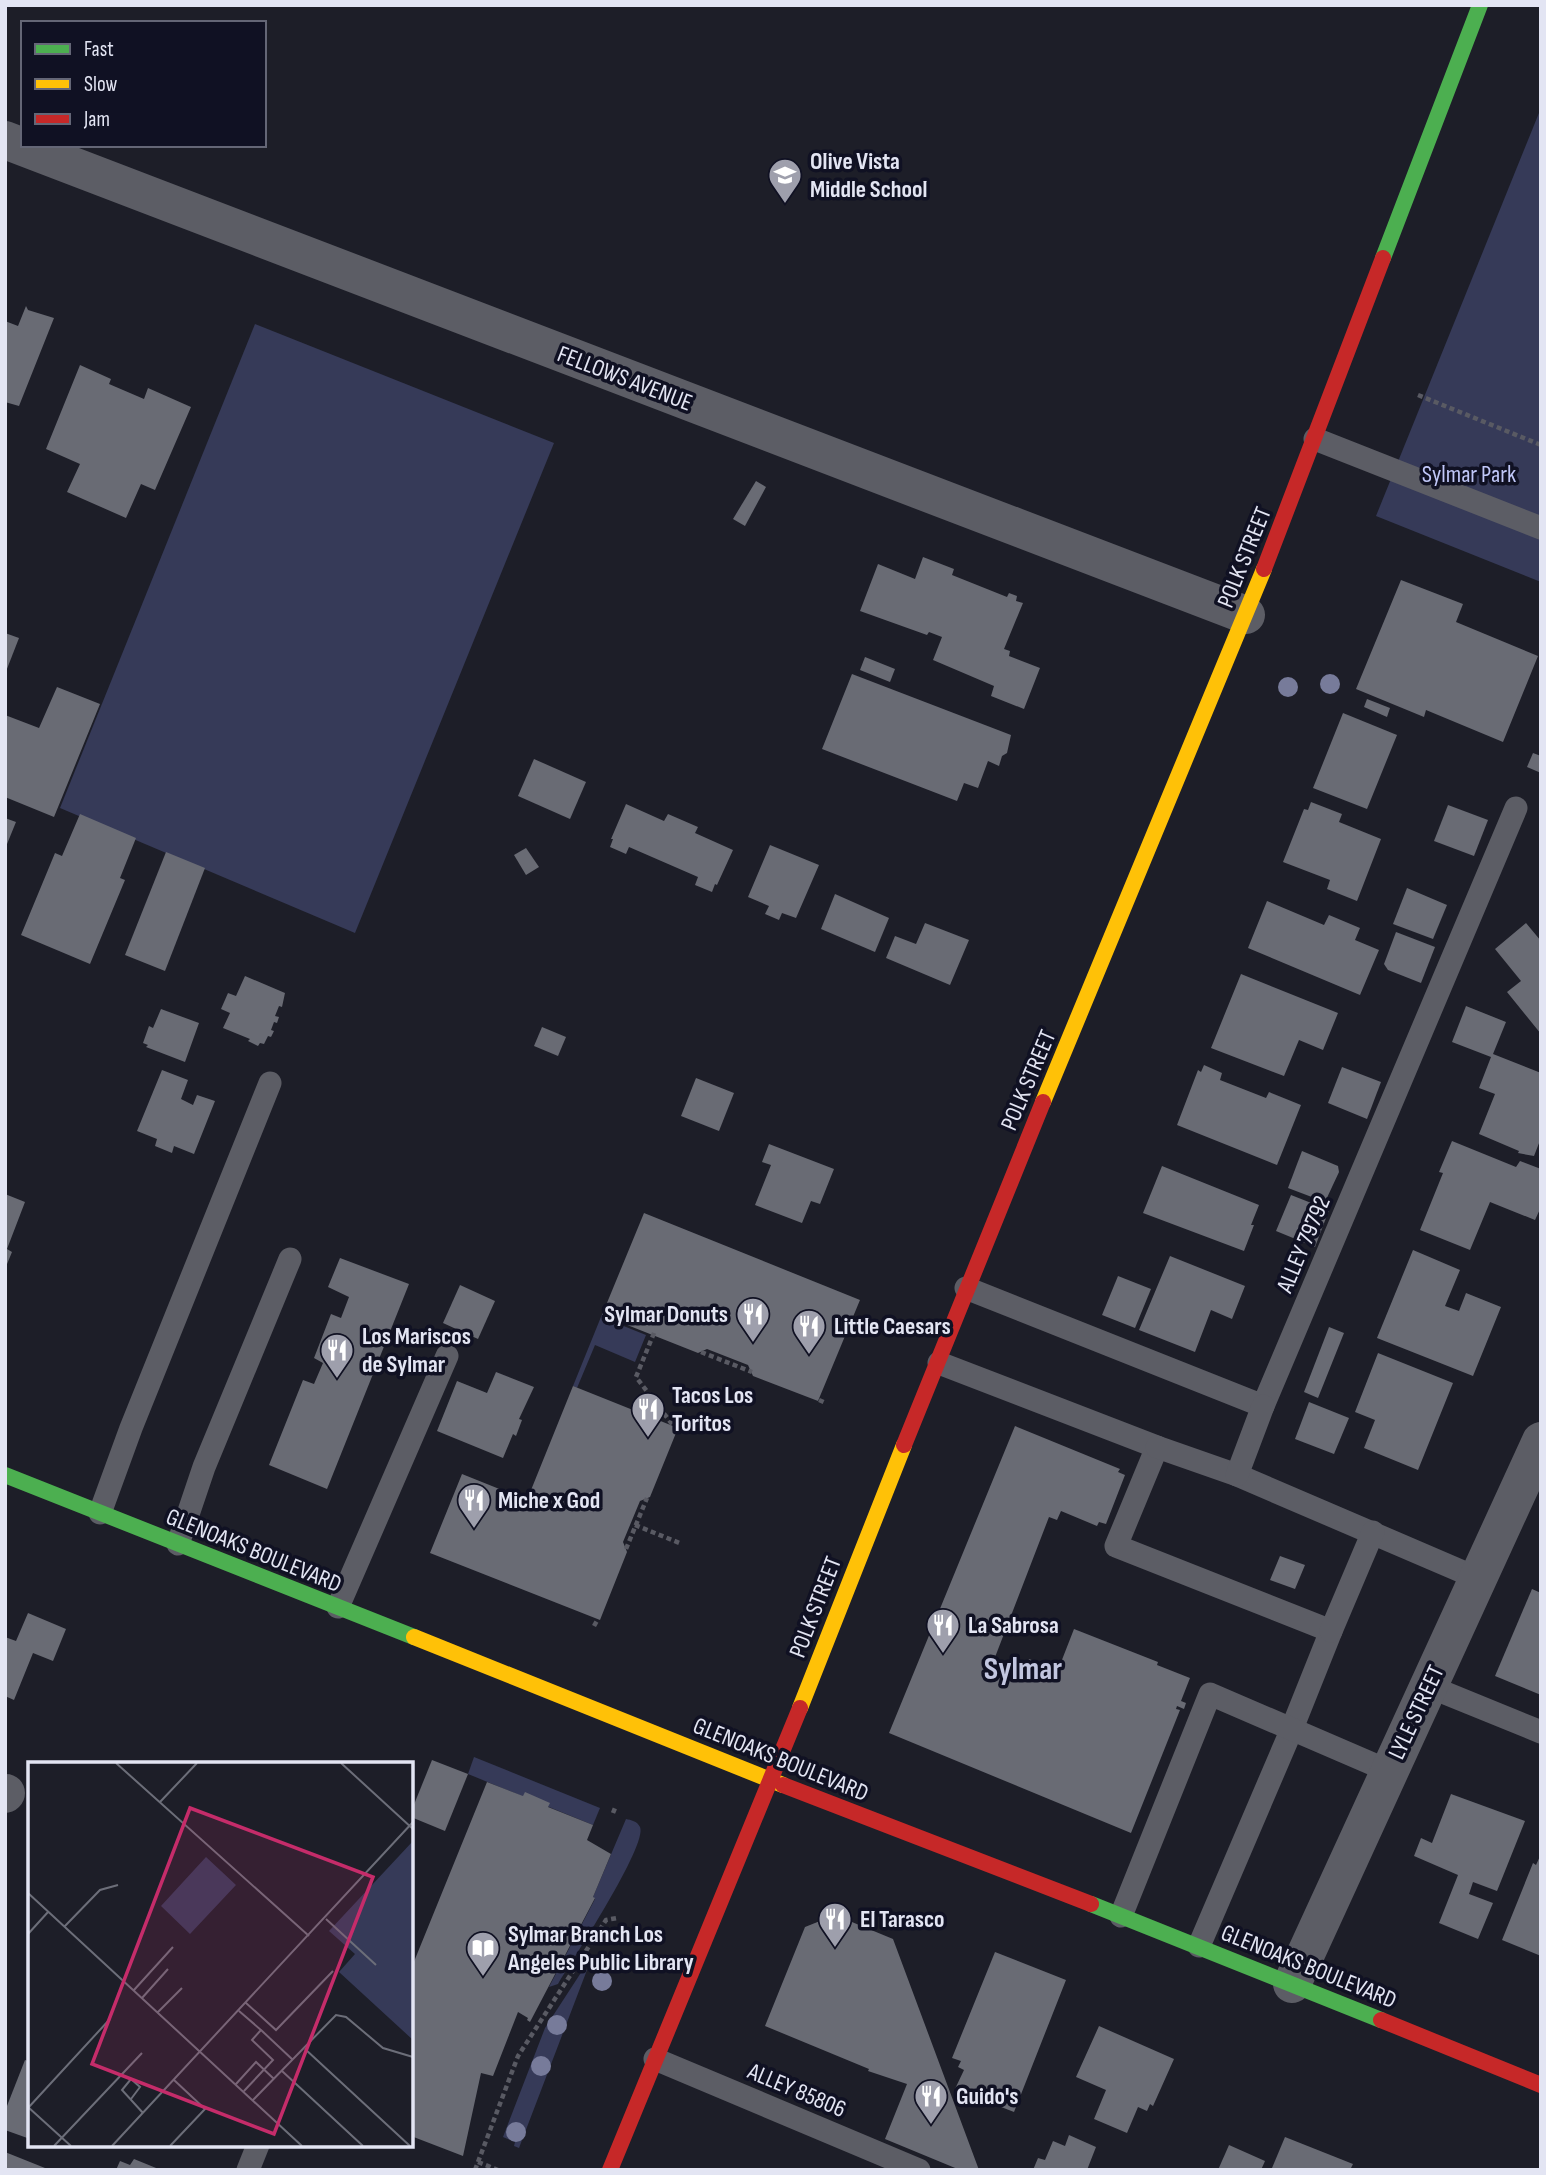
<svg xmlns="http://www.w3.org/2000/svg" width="1546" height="2175" viewBox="0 0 1546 2175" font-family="'Sofia Sans Condensed',sans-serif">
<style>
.green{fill:#363a58}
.building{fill:#696b74}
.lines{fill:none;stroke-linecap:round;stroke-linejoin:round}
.path{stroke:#595a63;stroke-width:4.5;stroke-dasharray:5 3.5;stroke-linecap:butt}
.lane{stroke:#5c5d65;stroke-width:23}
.street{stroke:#5c5d65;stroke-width:38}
.fast{stroke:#4caf50;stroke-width:16}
.slow{stroke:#ffc107;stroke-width:16}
.jam{stroke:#c62828;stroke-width:16}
.tree{fill:#777b9a}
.labels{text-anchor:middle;stroke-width:7;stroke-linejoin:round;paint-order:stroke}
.poi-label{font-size:24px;font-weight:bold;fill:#e3e5f3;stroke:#101123;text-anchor:start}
.street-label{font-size:24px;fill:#e3e5f3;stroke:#101123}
.park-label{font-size:24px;fill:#c0c7f8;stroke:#101123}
.district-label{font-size:32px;font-weight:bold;fill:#c2c6e0;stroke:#101123}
.inset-road{fill:none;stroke:#6c6e79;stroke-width:2}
.view{fill:#c52c6a;fill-opacity:0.15;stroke:#c52c6a;stroke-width:3.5}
.inset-edge{fill:none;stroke:#e3e5f3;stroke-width:3.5}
</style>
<rect width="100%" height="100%" fill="#1d1e28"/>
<g class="green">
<polygon points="1541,108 1541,582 1376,516"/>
<polygon points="255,324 554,443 355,933 60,808"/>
<polygon points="605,1307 610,1309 606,1319 646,1335 635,1362 595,1345 577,1388 573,1386"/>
<polygon points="474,1757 600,1808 593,1825 468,1774"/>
<path d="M626,1819C631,1820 637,1821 640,1827C648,1845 571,1962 558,1984L549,1987L595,1899L593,1897Z"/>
<polygon points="584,1968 587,1970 519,2148 514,2146 515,2142 503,2137 545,2028"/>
</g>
<g class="building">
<polygon points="26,306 28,310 54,318 19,406 5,402 5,321 18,326"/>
<polygon points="80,365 111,379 109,384 144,399 148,388 191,407 155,490 141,484 126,518 67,492 80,464 46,449"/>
<polygon points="756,481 766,487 745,526 733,519"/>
<polygon points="923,557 954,569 952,575 1007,597 1009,593 1017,596 1016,601 1023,603 1004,649 1010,651 1009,656 1040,668 1024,709 991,696 994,686 933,660 942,637 929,632 927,635 860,611 878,564 915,579"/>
<polygon points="1401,580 1463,604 1456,622 1538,656 1503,742 1426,710 1424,717 1356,689"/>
<polygon points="5,633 19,638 5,674"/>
<polygon points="865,657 895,669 890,682 860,670"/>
<polygon points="852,674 1011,735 1007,753 1002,756 999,766 988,761 978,788 964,783 957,801 822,749"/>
<polygon points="57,687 100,704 54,817 5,797 5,715 39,728"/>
<polygon points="1367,699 1390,708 1387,717 1364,707"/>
<polygon points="1343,713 1397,735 1367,809 1313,788"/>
<polygon points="1533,753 1541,756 1541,773 1527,767"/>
<polygon points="534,759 586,782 570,819 518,796"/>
<polygon points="1311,802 1342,814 1339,822 1381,839 1357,901 1327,889 1330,880 1283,862 1304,809 1308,810"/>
<polygon points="626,804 664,821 668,814 698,827 695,833 733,850 717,885 715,884 712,892 695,885 698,877 629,847 626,854 610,847 613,839 611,839"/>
<polygon points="1448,805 1488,820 1474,856 1434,841"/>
<polygon points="80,814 136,838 120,878 125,880 90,964 21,935 55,853 62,856"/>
<polygon points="5,818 16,822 5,849"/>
<polygon points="770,845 819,865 796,918 782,913 779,920 765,914 769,906 748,897"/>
<polygon points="526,848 539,867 526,875 514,855"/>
<polygon points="166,852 205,868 165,971 125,955"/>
<polygon points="1407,888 1447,905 1433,939 1393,924"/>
<polygon points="835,894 889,918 875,952 821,929"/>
<polygon points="1267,901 1324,925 1329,915 1360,928 1355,940 1379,950 1360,995 1248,948"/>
<polygon points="925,923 969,940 950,985 886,958 895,936 916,944"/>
<polygon points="1526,923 1541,941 1541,1034 1507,992 1521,981 1495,949"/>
<polygon points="1396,932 1435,947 1421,983 1388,970 1384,964"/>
<polygon points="1241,974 1338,1013 1323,1050 1299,1040 1284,1076 1211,1048"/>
<polygon points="245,976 285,993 282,1007 279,1006 275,1016 279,1017 277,1023 274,1022 271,1030 274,1031 271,1037 268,1036 264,1044 260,1043 258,1046 248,1041 250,1039 223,1028 230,1013 221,1009 228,993 236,996"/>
<polygon points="1466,1006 1506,1022 1493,1054 1541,1073 1541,1138 1534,1156 1518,1153 1519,1151 1479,1134 1495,1094 1479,1088 1491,1057 1452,1042"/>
<polygon points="161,1009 199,1023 185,1062 146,1047 148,1045 143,1043 149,1026 153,1028"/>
<polygon points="542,1027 566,1037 558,1056 534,1046"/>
<polygon points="1204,1065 1222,1073 1220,1080 1266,1098 1269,1092 1301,1105 1277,1165 1177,1125 1198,1070 1201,1072"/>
<polygon points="1342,1067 1381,1082 1367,1119 1328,1103"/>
<polygon points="162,1070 188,1080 181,1099 193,1105 197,1095 215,1101 194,1154 174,1146 172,1153 155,1146 157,1139 137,1131"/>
<polygon points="696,1078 734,1093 719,1131 681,1116"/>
<polygon points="1452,1141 1516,1167 1520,1161 1541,1169 1541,1207 1535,1220 1490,1202 1470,1250 1420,1230 1443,1173 1439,1172"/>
<polygon points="769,1144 834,1169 820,1204 811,1201 802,1223 755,1205 771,1165 762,1162"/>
<polygon points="1302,1151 1338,1166 1339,1172 1325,1202 1288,1188"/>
<polygon points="1162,1166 1259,1205 1251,1225 1254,1225 1244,1251 1143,1213"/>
<polygon points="5,1194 25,1202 7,1249 12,1252 5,1269"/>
<polygon points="1291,1195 1329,1210 1315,1247 1276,1231"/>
<polygon points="644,1213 860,1300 818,1401 753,1376 748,1365 707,1349 698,1353 602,1315"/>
<polygon points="1413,1250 1460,1270 1445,1306 1459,1311 1466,1293 1501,1307 1473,1376 1377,1338"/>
<polygon points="1170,1256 1245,1286 1232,1319 1211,1310 1195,1352 1139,1330"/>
<polygon points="340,1258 409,1284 327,1489 269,1465 303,1380 314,1384 323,1363 314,1358 331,1314 341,1318 349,1297 328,1287"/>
<polygon points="1118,1276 1151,1289 1135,1328 1102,1315"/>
<polygon points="460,1285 495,1301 478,1339 443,1323"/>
<polygon points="1329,1327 1344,1333 1318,1398 1304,1392"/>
<polygon points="1378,1353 1453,1383 1418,1470 1364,1448 1375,1420 1355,1412"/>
<polygon points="496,1372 534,1387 519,1419 522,1420 516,1436 513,1434 503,1458 437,1431 457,1381 487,1393"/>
<polygon points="573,1386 678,1428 650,1497 640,1501 623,1542 627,1552 600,1620 430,1553 462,1474 527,1500"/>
<polygon points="1309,1402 1349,1418 1334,1454 1295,1439"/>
<polygon points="1015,1426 1120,1469 1118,1472 1125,1475 1106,1524 1099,1522 1097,1526 1061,1511 1057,1520 1049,1517 992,1665 1022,1677 1029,1659 1058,1670 1074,1629 1158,1662 1157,1665 1190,1678 1181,1701 1186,1703 1184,1709 1177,1706 1176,1709 1180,1710 1131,1833 889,1733"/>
<polygon points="1280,1556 1305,1565 1295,1589 1270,1580"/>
<polygon points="1532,1589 1541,1593 1541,1695 1495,1676"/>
<polygon points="28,1613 66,1629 53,1661 33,1653 14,1700 5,1696 5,1637 16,1641"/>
<polygon points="432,1760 468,1774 445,1831 411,1817 411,1812"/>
<polygon points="487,1782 523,1796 525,1792 550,1803 548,1807 593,1825 587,1840 611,1854 593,1897 595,1898 530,2022 527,2020 528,2018 518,2012 493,2076 481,2073 463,2156 411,2136 411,1969"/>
<polygon points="1451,1794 1525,1821 1497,1891 1473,1882 1469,1894 1493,1903 1478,1939 1439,1923 1458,1875 1414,1856 1421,1838 1432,1843"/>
<polygon points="1541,1854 1541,1956 1502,1940 1533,1863 1536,1865"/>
<polygon points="835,1915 893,1939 979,2170 960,2170 885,2139 907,2084 868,2071 869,2069 765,2026 805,1927"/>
<polygon points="995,1952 1066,1980 1014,2112 955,2089 964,2070 958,2067 961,2061 952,2058"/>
<polygon points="1099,2026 1174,2059 1153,2106 1150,2104 1147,2111 1138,2107 1127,2133 1094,2119 1106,2090 1076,2077"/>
<polygon points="25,2060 30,2062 30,2139 5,2130 5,2111"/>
<polygon points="1069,2135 1096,2147 1087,2170 1033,2170 1038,2158 1045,2160 1053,2141 1065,2146"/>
<polygon points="1285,2137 1353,2164 1350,2170 1272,2168"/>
<polygon points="1229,2145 1265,2161 1261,2170 1218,2170"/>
<polygon points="5,2152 50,2170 5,2170"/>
<polygon points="134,2159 161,2170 116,2170 120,2161 130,2165"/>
</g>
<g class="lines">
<g class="path">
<polyline points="1418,395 1541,445"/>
<polyline points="654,1333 636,1377 675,1428"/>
<polyline points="701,1352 752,1372"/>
<polyline points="819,1400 826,1403"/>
<polyline points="635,1525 682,1544"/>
<polyline points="626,1549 647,1498"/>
<polyline points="594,1626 598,1619"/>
<polyline points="613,1813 615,1808"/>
<polyline points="478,2162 498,2170"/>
<polyline points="475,2170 518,2056 606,1920 617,1918"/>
</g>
<g class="lane">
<polyline points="1315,439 1541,528"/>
<polyline points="966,1288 1263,1406 1516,808"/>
<polyline points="939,1363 1157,1447 1116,1546 1331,1631 1291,1731 1199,1946"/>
<polyline points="1157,1447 1237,1475 1477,1578"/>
<polyline points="1237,1475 1263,1406"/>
<polyline points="100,1513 131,1428 270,1083"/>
<polyline points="178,1544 204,1467 290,1259"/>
<polyline points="338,1607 447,1356"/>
<polyline points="1331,1631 1373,1532"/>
<polyline points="1428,1686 1541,1732"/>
<polyline points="1121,1916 1210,1694 1389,1771"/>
<polyline points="655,2059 919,2170"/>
<polyline points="248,2170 258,2145"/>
</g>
<g class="street">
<polyline points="5,140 1246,615"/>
<polyline points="5,1794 6,1793"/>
<polyline points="1292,1984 1541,1441"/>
</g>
<g class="fast">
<polyline points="1383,258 1480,5"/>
<polyline points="5,1475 414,1637"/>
<polyline points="1091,1904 1381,2020"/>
</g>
<g class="slow">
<polyline points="1043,1102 1264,569"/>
<polyline points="414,1637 783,1785"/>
<polyline points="800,1708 904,1445"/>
</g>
<g class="jam">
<polyline points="1264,569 1383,258"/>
<polyline points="904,1445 1043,1102"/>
<polyline points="783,1785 1091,1904"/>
<polyline points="1381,2020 1541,2085"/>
<polyline points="610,2170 800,1708"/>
</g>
</g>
<g class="tree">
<circle cx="1330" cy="684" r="10"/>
<circle cx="1288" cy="687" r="10"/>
<circle cx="602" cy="1981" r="10"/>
<circle cx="557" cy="2025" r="10"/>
<circle cx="541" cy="2066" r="10"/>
<circle cx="516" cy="2132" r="10"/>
</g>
<defs>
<symbol id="school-pin" viewBox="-11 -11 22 30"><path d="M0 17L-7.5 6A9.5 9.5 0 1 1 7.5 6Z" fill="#9e9fac" stroke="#101123"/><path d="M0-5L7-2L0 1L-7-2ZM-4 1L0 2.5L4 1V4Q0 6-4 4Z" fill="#fff"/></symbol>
<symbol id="restaurant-pin" viewBox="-11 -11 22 30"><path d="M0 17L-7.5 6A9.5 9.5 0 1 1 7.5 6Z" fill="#9e9fac" stroke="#101123"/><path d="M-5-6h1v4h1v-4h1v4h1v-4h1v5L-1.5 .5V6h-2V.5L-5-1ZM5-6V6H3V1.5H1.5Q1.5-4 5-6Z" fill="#fff"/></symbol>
<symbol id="library-pin" viewBox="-11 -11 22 30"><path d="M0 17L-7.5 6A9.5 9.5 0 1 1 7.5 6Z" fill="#9e9fac" stroke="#101123"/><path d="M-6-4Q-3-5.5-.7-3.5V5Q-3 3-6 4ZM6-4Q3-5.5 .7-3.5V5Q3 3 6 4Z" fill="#fff"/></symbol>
</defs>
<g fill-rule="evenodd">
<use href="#school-pin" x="766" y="156" width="38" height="52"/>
<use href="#restaurant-pin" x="734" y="1295" width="38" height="52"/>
<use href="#restaurant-pin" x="790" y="1307" width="38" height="52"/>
<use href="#restaurant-pin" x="318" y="1331" width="38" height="52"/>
<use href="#restaurant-pin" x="629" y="1390" width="38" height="52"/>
<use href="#restaurant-pin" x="455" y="1481" width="38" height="52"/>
<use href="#restaurant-pin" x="924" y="1606" width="38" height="52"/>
<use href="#restaurant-pin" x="816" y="1900" width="38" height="52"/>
<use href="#library-pin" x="464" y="1929" width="38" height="52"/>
<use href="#restaurant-pin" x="912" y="2077" width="38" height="52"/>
</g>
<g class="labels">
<g class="poi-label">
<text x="810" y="169">Olive Vista<tspan x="810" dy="28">Middle School</tspan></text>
<text x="728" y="1322" text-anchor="end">Sylmar Donuts</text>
<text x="834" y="1334">Little Caesars</text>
<text x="362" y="1344">Los Mariscos<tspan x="362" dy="28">de Sylmar</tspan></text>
<text x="672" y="1403">Tacos Los<tspan x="672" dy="28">Toritos</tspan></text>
<text x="498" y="1508">Miche x God</text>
<text x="968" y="1633">La Sabrosa</text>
<text x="860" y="1927">El Tarasco</text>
<text x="508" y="1942">Sylmar Branch Los<tspan x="508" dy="28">Angeles Public Library</tspan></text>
<text x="956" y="2104">Guido's</text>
</g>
<g class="street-label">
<text transform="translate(625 378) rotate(21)" y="8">FELLOWS AVENUE</text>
<text transform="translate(1244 557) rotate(-68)" y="8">POLK STREET</text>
<text transform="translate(1028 1080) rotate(-67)" y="8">POLK STREET</text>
<text transform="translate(1303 1244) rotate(-67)" y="8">ALLEY 79792</text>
<text transform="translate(254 1550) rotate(22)" y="8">GLENOAKS BOULEVARD</text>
<text transform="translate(815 1607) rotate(-69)" y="8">POLK STREET</text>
<text transform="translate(1416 1712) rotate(-65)" y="8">LYLE STREET</text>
<text transform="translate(781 1759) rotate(22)" y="8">GLENOAKS BOULEVARD</text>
<text transform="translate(1309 1966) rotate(22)" y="8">GLENOAKS BOULEVARD</text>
<text transform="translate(797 2090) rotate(23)" y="8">ALLEY 85806</text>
</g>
<g class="park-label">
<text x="1469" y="482">Sylmar Park</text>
</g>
<g class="district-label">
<text x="1023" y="1679">Sylmar</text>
</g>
</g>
<g transform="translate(28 1762)">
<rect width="385" height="385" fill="#1d1e28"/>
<path d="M385,79V278L311,210L327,192L301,169ZM178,95L208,123L162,172L133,144Z" fill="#363a58"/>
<path class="inset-road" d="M88,1L281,174M313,1L385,67M132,40L169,1M0,131L274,384M298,157L348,203M36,165L72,128L90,123M0,172L20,150M106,228L145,185M114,236L140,207M218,241L248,268L305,209M211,249L233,268L224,278L245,298L216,329M130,250L154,226M233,268L265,298M277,287L382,384M254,309L335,384M208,322L228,300L246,317M103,337L112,325L103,317L94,328L115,351M225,338L308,253L318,255L355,286L385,295M0,345L43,384M0,346L82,257M26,384L114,291M84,384L385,60M142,384L177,347L146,318"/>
<path class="view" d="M162,46L345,115L246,372L64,302Z"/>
<rect width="385" height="385" class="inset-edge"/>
</g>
<rect width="1546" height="2175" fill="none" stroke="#e3e5f3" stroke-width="14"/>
<rect x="21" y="21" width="245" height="126" fill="#101123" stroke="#646676" stroke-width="2"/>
<rect x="35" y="44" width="35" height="10" fill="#4caf50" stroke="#646676" stroke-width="2"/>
<text x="84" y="56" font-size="21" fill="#e3e5f3">Fast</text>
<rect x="35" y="79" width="35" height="10" fill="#ffc107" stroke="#646676" stroke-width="2"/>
<text x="84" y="91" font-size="21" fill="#e3e5f3">Slow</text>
<rect x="35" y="114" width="35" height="10" fill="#c62828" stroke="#646676" stroke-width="2"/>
<text x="84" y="126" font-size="21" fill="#e3e5f3">Jam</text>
</svg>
